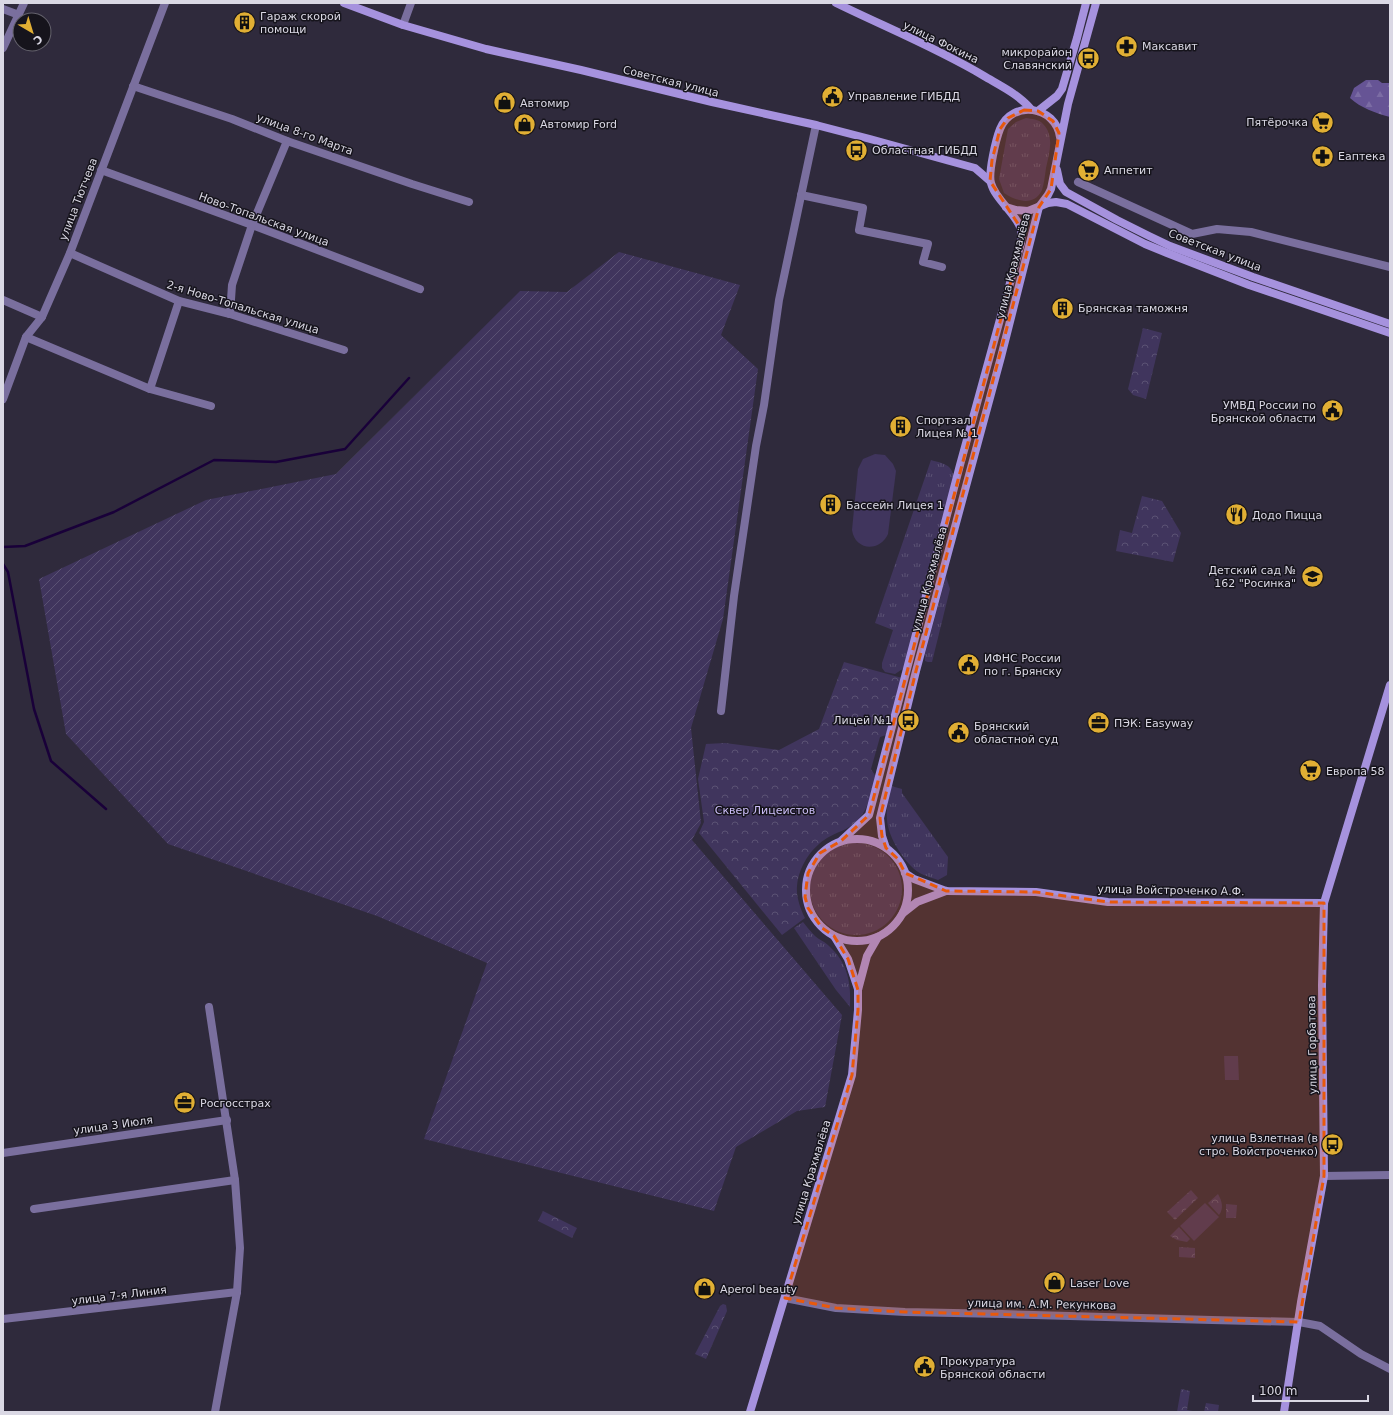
<svg xmlns="http://www.w3.org/2000/svg" width="1393" height="1415" viewBox="0 0 1393 1415" font-family="'DejaVu Sans',sans-serif">
<style>
.grass{fill:url(#grass-tufts)}
.forest{fill:url(#forest-firs)}
.park{fill:url(#park-crowns)}
.garden{fill:url(#garden-furrows)}
.pitch{fill:#40355d}
.lines{fill:none;stroke-linecap:round;stroke-linejoin:round}
.stream{stroke:#190039;stroke-width:2.5}
.minor{stroke:#7a6f9e;stroke-width:8}
.secondary{stroke:#a692de;stroke-width:8}
.marked{fill:#e8590c;fill-opacity:0.2;stroke:#e8590c;stroke-width:3;stroke-dasharray:8 5;stroke-linejoin:round}
.labels{text-anchor:middle;stroke-width:3;stroke-linejoin:round;paint-order:stroke}
.poi-label{font-size:11px;fill:#dad8e4;stroke:#16141c;text-anchor:start}
.street-label{font-size:11px;fill:#dad8e4;stroke:#16141c}
.park-label{font-size:11px;fill:#ccbef7;stroke:#16141c}
</style>
<defs>
<pattern id="grass-tufts" width="24" height="20" patternUnits="userSpaceOnUse"><rect width="24" height="20" fill="#40355d"/><path d="M3 7l-1-3M5 7V3M7 7l1-3M15 17l-1-3M17 17v-4M19 17l1-3" fill="none" stroke="#5b5274"/></pattern>
<pattern id="forest-firs" width="22" height="20" patternUnits="userSpaceOnUse"><rect width="22" height="20" fill="#665495"/><path d="M5 1l3.5 6h-7zM16 11l3.5 6h-7z" fill="#7b6ca4"/></pattern>
<pattern id="park-crowns" width="20" height="18" patternUnits="userSpaceOnUse"><rect width="20" height="18" fill="#40355d"/><path d="M2 6a3 3 0 1 1 6 0M12 15a3 3 0 1 1 6 0" fill="none" stroke="#5b5274"/></pattern>
<pattern id="garden-furrows" width="10" height="10" patternUnits="userSpaceOnUse"><rect width="10" height="10" fill="#40355d"/><path d="M-1 1l2-2M0 10L10 0M9 11l2-2" fill="none" stroke="#5b5274"/></pattern>
</defs>
<rect width="100%" height="100%" fill="#2f2a3c"/>
<g class="grass">
<path d="M1026,118C1031,119 1039,119 1043,124C1055,136 1049,154 1046,168C1045,175 1044,184 1042,190C1034,207 1016,201 1004,193L999,179L1008,129L1016,122Z"/>
<path d="M931,460C943,464 950,463 954,476L904,668L895,674L885,672L882,668V663L893,630L875,623Z"/>
<polygon points="946,577 950,589 932,662 928,662 925,661 925,654"/>
<path d="M891,786L902,789V793L948,857L947,875L938,880C929,877 918,874 911,866C900,855 888,835 887,820C886,808 889,798 891,786Z"/>
<circle cx="856" cy="889" r="46"/>
<path d="M803,922C807,927 811,932 815,936C819,940 824,941 828,945C848,963 851,982 850,1007L836,990L794,928Z"/>
</g>
<path class="forest" d="M1366,80H1378L1382,83H1390V117C1375,113 1361,108 1350,98L1354,88Z"/>
<g class="park">
<polygon points="1143,328 1162,333 1146,399 1133,395 1128,389"/>
<polygon points="1142,496 1162,501 1181,533 1173,562 1116,551 1120,530 1132,533"/>
<path d="M844,662L902,678L886,735L880,737L871,769L876,777C871,792 869,809 857,821C848,830 837,832 827,838C811,848 799,866 797,886C796,896 800,908 805,918L782,935L699,833L704,822L698,779L706,744L725,743L779,750L819,729Z"/>
<polygon points="1191,1190 1198,1198 1175,1220 1167,1212"/>
<path d="M1218,1194C1222,1201 1224,1208 1219,1215L1208,1203Z"/>
<polygon points="1226,1204 1237,1205 1236,1218 1226,1218"/>
<polygon points="543,1211 577,1228 572,1238 538,1221"/>
<polygon points="1179,1227 1190,1239 1187,1242 1177,1240 1170,1236"/>
<polygon points="1179,1247 1195,1248 1195,1258 1179,1257"/>
<polygon points="723,1304 726,1305 727,1311 706,1359 695,1354 720,1306"/>
<polygon points="1181,1389 1190,1391 1187,1410 1198,1412 1177,1412"/>
<polygon points="1206,1403 1219,1405 1218,1412 1204,1412"/>
</g>
<polygon class="garden" points="619,252 740,285 721,335 758,369 723,619 691,728 701,823 692,840 842,1015 825,1107 797,1111 736,1147 714,1211 424,1139 487,963 377,916 168,844 66,734 39,579 206,500 336,474 520,291 567,292"/>
<g class="pitch">
<path d="M875,454L885,455L893,464L896,471L888,534C880,552 855,551 852,530L858,469L863,459Z"/>
<polygon points="1224,1056 1238,1056 1239,1080 1225,1080"/>
<polygon points="1205,1203 1219,1217 1194,1241 1180,1226"/>
</g>
<g class="lines">
<g class="stream">
<polyline points="3,547 25,546 114,512 214,460 276,462 345,449 409,378"/>
<polyline points="3,564 8,572 34,709 51,761 106,809"/>
</g>
<g class="minor">
<polyline points="3,9 19,15"/>
<polyline points="403,25 411,3"/>
<polyline points="3,48 24,3"/>
<polyline points="133,86 232,119 287,141 412,184 469,202"/>
<polyline points="101,170 252,225 420,289"/>
<polyline points="1078,182 1192,234 1217,229 1251,232 1390,267"/>
<polyline points="801,195 863,208 859,230 928,244 923,262 942,267"/>
<polyline points="70,253 179,301 230,314 344,350"/>
<polyline points="3,300 42,317"/>
<polyline points="230,314 232,285 252,225 287,141"/>
<polyline points="26,337 150,389 211,406"/>
<polyline points="150,389 179,301"/>
<polyline points="3,399 26,337 42,317 70,253 165,3"/>
<polyline points="721,711 734,596 756,446 764,405 779,300 816,125"/>
<polyline points="209,1007 235,1180 240,1248 237,1292 215,1412"/>
<polyline points="3,1153 227,1120"/>
<polyline points="1324,1176 1390,1175"/>
<polyline points="34,1209 235,1180"/>
<polyline points="785,1298 836,1308 905,1312 1002,1314 1212,1320 1299,1322 1320,1326 1361,1354 1390,1369"/>
<polyline points="3,1319 237,1292"/>
</g>
<g class="secondary">
<polyline points="344,3 403,25 486,49 581,70 712,102 816,125 870,139 975,168 990,181"/>
<path d="M836,3C885,27 937,48 984,76C1001,86 1018,94 1031,109"/>
<polyline points="1038,111 1057,96 1062,89 1077,38 1086,3"/>
<polyline points="1057,170 1060,184 1066,192 1117,220 1149,236 1170,246 1253,277 1390,324"/>
<polyline points="1006,207 1016,210 1028,211 1048,203 1056,202 1067,204 1145,244 1167,253 1249,285 1390,333"/>
<circle cx="857" cy="890" r="51"/>
<path d="M841,841L869,815L960,465L1021,243C1021,240 1022,235 1021,231C1020,217 995,200 991,183C988,173 996,139 1000,129C1012,99 1056,106 1060,137"/>
<polyline points="886,848 882,836 880,818 916,671 1001,357 1039,207 1048,195 1051,189 1068,104 1096,3"/>
<polyline points="905,873 914,879 946,891 1036,892 1108,902 1324,903"/>
<polyline points="903,913 917,902 946,891"/>
<polyline points="834,936 848,959 858,989"/>
<polyline points="750,1412 852,1075 858,1010 858,990 867,956 878,937"/>
<polyline points="1284,1412 1301,1302 1324,1176 1322,985 1324,903 1390,685"/>
</g>
</g>
<path class="marked" d="M1024,110L1038,111L1053,121L1059,133L1051,189L1039,207L916,671L880,818L882,836L886,848L898,859L905,873L946,891L1036,892L1108,902L1324,903V1176L1299,1322L905,1312L836,1308L785,1298L852,1075L858,1010V990L848,959L834,936L822,928L808,908L805,897L808,873L820,853L841,841L869,815L1021,243L1022,230L990,181L992,160L1000,129L1008,118Z"/>
<defs>
<symbol id="building-disc" viewBox="-11 -11 22 22"><circle r="9.5" fill="#e1af34" stroke="#16141c"/><path d="M-4-6H4V6H1V3H-1V6H-4ZM-2.5-4.3h1.7v1.8h-1.7ZM.8-4.3h1.7v1.8H.8ZM-2.5-1h1.7V.8h-1.7ZM.8-1h1.7V.8H.8Z" fill="#111"/></symbol>
<symbol id="pharmacy-disc" viewBox="-11 -11 22 22"><circle r="9.5" fill="#e1af34" stroke="#16141c"/><path d="M-2-6h4v4h4v4h-4v4h-4v-4h-4v-4h4Z" fill="#111"/></symbol>
<symbol id="bus-disc" viewBox="-11 -11 22 22"><circle r="9.5" fill="#e1af34" stroke="#16141c"/><path d="M-5-6H5V4H4V6H2V4H-2V6H-4V4H-5ZM-3.5-4V0h7V-4ZM-3.5 1.2v1.5H-2V1.2ZM2 1.2v1.5H3.5V1.2Z" fill="#111"/></symbol>
<symbol id="civic-disc" viewBox="-11 -11 22 22"><circle r="9.5" fill="#e1af34" stroke="#16141c"/><path d="M-.6-6.5H3V-4.5H.6V-3L4-1V1h2V6H-6V1h2V-1L-.6-3ZM-1.2 2.5V6h2.4V2.5Z" fill="#111"/></symbol>
<symbol id="shop-disc" viewBox="-11 -11 22 22"><circle r="9.5" fill="#e1af34" stroke="#16141c"/><path d="M-5-2.5h2.3a2.7 3.5 0 0 1 5.4 0H5L5.5 6h-11ZM-1.5-2.5h3a1.5 2.3 0 0 0-3 0Z" fill="#111"/></symbol>
<symbol id="supermarket-disc" viewBox="-11 -11 22 22"><circle r="9.5" fill="#e1af34" stroke="#16141c"/><path d="M-6-5.5h2.5l.6 2H6L4.5 2H-2.5L-4.4-4H-6ZM-1.5 3.2a1.3 1.3 0 1 0 .1 0ZM3 3.2a1.3 1.3 0 1 0 .1 0Z" fill="#111"/></symbol>
<symbol id="restaurant-disc" viewBox="-11 -11 22 22"><circle r="9.5" fill="#e1af34" stroke="#16141c"/><path d="M-5-6h1v4h1v-4h1v4h1v-4h1v5L-1.5 .5V6h-2V.5L-5-1ZM5-6V6H3V1.5H1.5Q1.5-4 5-6Z" fill="#111"/></symbol>
<symbol id="school-disc" viewBox="-11 -11 22 22"><circle r="9.5" fill="#e1af34" stroke="#16141c"/><path d="M0-5L7-2L0 1L-7-2ZM-4 1L0 2.5L4 1V4Q0 6-4 4Z" fill="#111"/></symbol>
<symbol id="office-disc" viewBox="-11 -11 22 22"><circle r="9.5" fill="#e1af34" stroke="#16141c"/><path d="M-6-3h4V-5.5h4V-3h4V5H-6ZM-1-4.5V-3h2v-1.5ZM-6 0V1H6V0Z" fill="#111"/></symbol>
</defs>
<g fill-rule="evenodd">
<use href="#building-disc" x="232" y="10" width="25" height="25"/>
<use href="#pharmacy-disc" x="1114" y="34" width="25" height="25"/>
<use href="#bus-disc" x="1076" y="46" width="25" height="25"/>
<use href="#civic-disc" x="820" y="84" width="25" height="25"/>
<use href="#shop-disc" x="492" y="90" width="25" height="25"/>
<use href="#supermarket-disc" x="1310" y="110" width="25" height="25"/>
<use href="#shop-disc" x="512" y="112" width="25" height="25"/>
<use href="#bus-disc" x="844" y="138" width="25" height="25"/>
<use href="#pharmacy-disc" x="1310" y="144" width="25" height="25"/>
<use href="#supermarket-disc" x="1076" y="158" width="25" height="25"/>
<use href="#building-disc" x="1050" y="296" width="25" height="25"/>
<use href="#civic-disc" x="1320" y="398" width="25" height="25"/>
<use href="#building-disc" x="888" y="414" width="25" height="25"/>
<use href="#building-disc" x="818" y="492" width="25" height="25"/>
<use href="#restaurant-disc" x="1224" y="502" width="25" height="25"/>
<use href="#school-disc" x="1300" y="564" width="25" height="25"/>
<use href="#civic-disc" x="956" y="652" width="25" height="25"/>
<use href="#bus-disc" x="896" y="708" width="25" height="25"/>
<use href="#office-disc" x="1086" y="710" width="25" height="25"/>
<use href="#civic-disc" x="946" y="720" width="25" height="25"/>
<use href="#supermarket-disc" x="1298" y="758" width="25" height="25"/>
<use href="#office-disc" x="172" y="1090" width="25" height="25"/>
<use href="#bus-disc" x="1320" y="1132" width="25" height="25"/>
<use href="#shop-disc" x="1042" y="1270" width="25" height="25"/>
<use href="#shop-disc" x="692" y="1276" width="25" height="25"/>
<use href="#civic-disc" x="912" y="1354" width="25" height="25"/>
</g>
<g class="labels">
<g class="poi-label">
<text x="260" y="20">Гараж скорой<tspan x="260" dy="13">помощи</tspan></text>
<text x="1142" y="50">Максавит</text>
<text x="1072" y="56" text-anchor="end">микрорайон<tspan x="1072" dy="13">Славянский</tspan></text>
<text x="848" y="100">Управление ГИБДД</text>
<text x="520" y="107">Автомир</text>
<text x="1308" y="126" text-anchor="end">Пятёрочка</text>
<text x="540" y="128">Автомир Ford</text>
<text x="872" y="154">Областная ГИБДД</text>
<text x="1338" y="160">Еаптека</text>
<text x="1104" y="174">Аппетит</text>
<text x="1078" y="312">Брянская таможня</text>
<text x="1316" y="409" text-anchor="end">УМВД России по<tspan x="1316" dy="13">Брянской области</tspan></text>
<text x="916" y="424">Спортзал<tspan x="916" dy="13">Лицея № 1</tspan></text>
<text x="846" y="509">Бассейн Лицея 1</text>
<text x="1252" y="519">Додо Пицца</text>
<text x="1296" y="574" text-anchor="end">Детский сад №<tspan x="1296" dy="13">162 "Росинка"</tspan></text>
<text x="984" y="662">ИФНС России<tspan x="984" dy="13">по г. Брянску</tspan></text>
<text x="892" y="724" text-anchor="end">Лицей №1</text>
<text x="1114" y="727">ПЭК: Easyway</text>
<text x="974" y="730">Брянский<tspan x="974" dy="13">областной суд</tspan></text>
<text x="1326" y="775">Европа 58</text>
<text x="200" y="1107">Росгосстрах</text>
<text x="1318" y="1142" text-anchor="end">улица Взлетная (в<tspan x="1318" dy="13">стро. Войстроченко)</tspan></text>
<text x="1070" y="1287">Laser Love</text>
<text x="720" y="1293">Aperol beauty</text>
<text x="940" y="1365">Прокуратура<tspan x="940" dy="13">Брянской области</tspan></text>
</g>
<g class="street-label">
<text transform="translate(941 42) rotate(26)" y="4">улица Фокина</text>
<text transform="translate(671 81) rotate(14)" y="4">Советская улица</text>
<text transform="translate(305 134) rotate(20)" y="4">улица 8-го Марта</text>
<text transform="translate(78 199) rotate(-69)" y="4">улица Тютчева</text>
<text transform="translate(264 219) rotate(20)" y="4">Ново-Топальская улица</text>
<text transform="translate(1215 250) rotate(21)" y="4">Советская улица</text>
<text transform="translate(1013 266) rotate(-76)" y="4">улица Крахмалёва</text>
<text transform="translate(243 307) rotate(17)" y="4">2-я Ново-Топальская улица</text>
<text transform="translate(929 579) rotate(-75)" y="4">улица Крахмалёва</text>
<text transform="translate(1171 890) rotate(1)" y="4">улица Войстроченко А.Ф.</text>
<text transform="translate(1312 1045) rotate(-91)" y="4">улица Горбатова</text>
<text transform="translate(113 1125) rotate(-8)" y="4">улица 3 Июля</text>
<text transform="translate(811 1172) rotate(-73)" y="4">улица Крахмалёва</text>
<text transform="translate(119 1295) rotate(-7)" y="4">улица 7-я Линия</text>
<text transform="translate(1042 1304) rotate(1)" y="4">улица им. А.М. Рекункова</text>
</g>
<g class="park-label">
<text x="765" y="814">Сквер Лицеистов</text>
</g>
</g>
<rect width="1393" height="1415" fill="none" stroke="#dad8e4" stroke-width="8"/>
<g transform="translate(32 32) rotate(142)"><circle r="19" fill="#16141c" stroke="#64626c"/>
<path d="M0-3L7 15L0 10L-7 15Z" fill="#e1af34"/>
<text y="-6" font-size="11" font-weight="bold" text-anchor="middle" fill="#dad8e4">С</text>
</g>
<path d="M1253 1395v6h115v-6" fill="none" stroke="#dad8e4" stroke-width="2"/>
<text x="1259" y="1395" font-size="12" fill="#dad8e4" stroke="#16141c" stroke-width="3" paint-order="stroke">100 m</text>
</svg>
